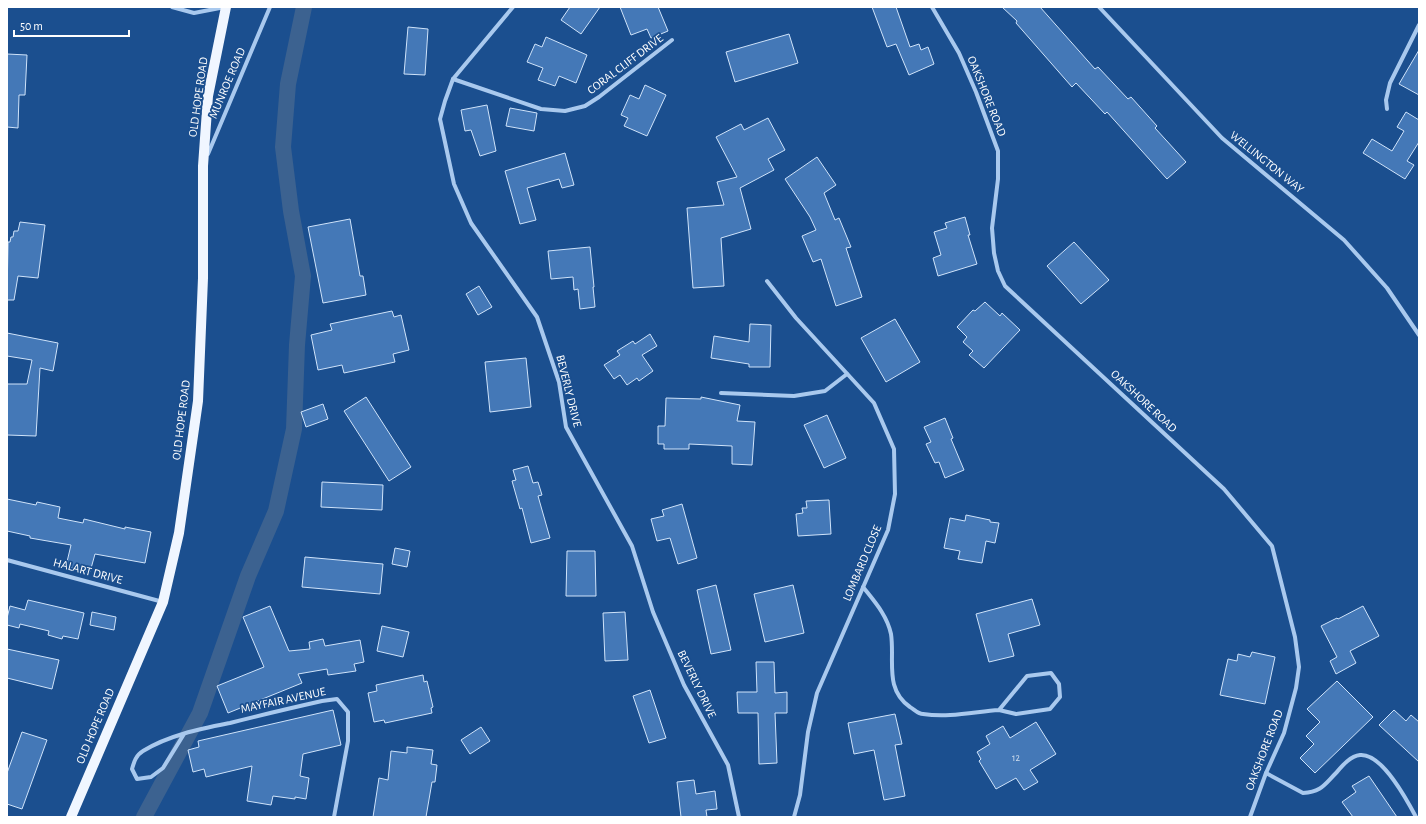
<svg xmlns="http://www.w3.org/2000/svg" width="1426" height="824" viewBox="0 0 1426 824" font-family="'Alegreya Sans',sans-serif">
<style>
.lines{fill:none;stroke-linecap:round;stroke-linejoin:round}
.canal{stroke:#3c6290;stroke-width:16}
.building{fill:#4478b7;stroke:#cfe3fa}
.minor{stroke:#a9c9ee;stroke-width:4}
.primary{stroke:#f0f6ff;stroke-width:10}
.labels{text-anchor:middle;stroke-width:3.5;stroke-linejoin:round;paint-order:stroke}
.number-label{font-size:10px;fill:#d0dded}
.street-label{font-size:12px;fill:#fff;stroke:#1b4f8f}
</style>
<rect width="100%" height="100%" fill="#1b4f8f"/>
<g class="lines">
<polyline class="canal" points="144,817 200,713 248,576 276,511 294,429 297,345 303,276 291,211 283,147 288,84 304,7"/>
</g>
<g class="building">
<polygon points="570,7 600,7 581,34 561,20"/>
<polygon points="620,7 658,7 668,31 651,38 647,29 631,35"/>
<polygon points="872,7 896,7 910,47 919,44 921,50 928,47 934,64 909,75 896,44 887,47"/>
<polygon points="1002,7 1040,7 1095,69 1098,67 1128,99 1131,97 1157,126 1155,128 1186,162 1167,179 1107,112 1105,114 1076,83 1072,87 1016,23 1017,21"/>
<polygon points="408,27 428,29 425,75 404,74"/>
<polygon points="789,34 798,63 735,82 726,52"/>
<polygon points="546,37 587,55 576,83 559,76 555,86 538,80 543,68 527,62 535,44 542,47"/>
<polygon points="1419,50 1419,95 1399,84"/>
<polygon points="7,54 27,55 25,95 19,95 18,128 7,127"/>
<polygon points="645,85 666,95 647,136 624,126 628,118 621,115 630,95 639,99"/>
<polygon points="487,105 496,151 480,156 471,130 465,131 461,110"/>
<polygon points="510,108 537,113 534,131 506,126"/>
<polygon points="1406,112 1419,120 1419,142 1407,161 1414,165 1405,179 1363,153 1372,139 1392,151 1404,131 1397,127"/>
<polygon points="768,118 785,150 768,159 774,170 740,188 751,229 721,238 724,286 693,288 687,208 724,205 717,182 737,177 716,137 741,124 744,130"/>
<polygon points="565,153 574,185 562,188 559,179 527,188 536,220 520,224 505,171"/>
<polygon points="817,157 836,185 824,193 835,220 839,218 851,247 846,248 862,297 836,306 821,259 813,262 802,236 816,230 810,217 785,179"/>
<polygon points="965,217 970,235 968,235 977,264 938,276 933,258 941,255 934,232 947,228 945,223"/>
<polygon points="350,219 360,276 363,276 366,295 323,303 308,227"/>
<polygon points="20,222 45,225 38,278 18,276 14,300 7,300 8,242 10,242 11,237 13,237 14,231 18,231"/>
<polygon points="1074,242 1109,280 1081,304 1047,266"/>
<polygon points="590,247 594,287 593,287 595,307 580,309 578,289 574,290 573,277 551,279 548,251"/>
<polygon points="479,286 492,307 478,315 466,294"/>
<polygon points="985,302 1000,316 1002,313 1020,330 984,368 969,355 973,351 963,342 967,337 957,327 973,310 975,311"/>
<polygon points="392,311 394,317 401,315 409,350 393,354 395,362 344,373 342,365 318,370 311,335 332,330 330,324"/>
<polygon points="895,319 920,362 886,382 861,338"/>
<polygon points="750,324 771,325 770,367 749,367 749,364 711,358 714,336 749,342"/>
<polygon points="7,333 58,343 53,371 40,368 36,436 7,435 7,384 27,384 32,360 7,356"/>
<polygon points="650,334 657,346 642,355 653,371 639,381 637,378 627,385 620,375 614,379 604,365 620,355 617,351 633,341 635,344"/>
<polygon points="526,358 531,407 490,412 485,362"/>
<polygon points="366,397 411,467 389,481 344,411"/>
<polygon points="701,397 740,405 737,421 755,422 752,465 732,464 732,446 689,444 689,449 664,449 664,444 658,444 658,426 665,426 666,398 701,399"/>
<polygon points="323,404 328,419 306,427 301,412"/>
<polygon points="827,415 846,458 824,468 804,425"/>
<polygon points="945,418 953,438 951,439 964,470 945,478 939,462 935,463 926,444 931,442 924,427"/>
<polygon points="528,466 533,483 538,482 542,495 538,496 550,538 531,543 522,508 520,509 512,481 516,480 513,470"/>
<polygon points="322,482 383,485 382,510 321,507"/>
<polygon points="7,499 36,505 37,502 60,507 58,518 83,523 84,519 125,529 125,527 151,532 145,563 95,554 90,572 66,566 71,545 30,538 30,536 7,531"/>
<polygon points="829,500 831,534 798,536 796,514 803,513 802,508 807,508 806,501"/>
<polygon points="682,504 697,558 678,564 670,538 657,541 651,519 664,516 662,510"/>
<polygon points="966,515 990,520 990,522 999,523 995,543 986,541 982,563 958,559 960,551 944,548 950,518 965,521"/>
<polygon points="395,548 410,551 407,567 392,564"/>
<polygon points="567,551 595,551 596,596 566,596"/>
<polygon points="305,557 383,564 380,594 302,587"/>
<polygon points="716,585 731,650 711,654 697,590"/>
<polygon points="793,585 804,633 765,642 754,594"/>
<polygon points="1032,599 1040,625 1008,634 1014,656 989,662 976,614"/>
<polygon points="28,600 84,613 78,639 63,636 62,639 48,635 49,631 20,624 19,628 7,625 7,618 10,606 25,610"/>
<polygon points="270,606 289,651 310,649 309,642 323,639 325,646 360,640 364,662 354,664 356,671 328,675 327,669 298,674 302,683 228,713 217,686 264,667 243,617"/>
<polygon points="1363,606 1379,636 1350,651 1356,663 1336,674 1330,661 1337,657 1321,626 1337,618 1338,619"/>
<polygon points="92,612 116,617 114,630 90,625"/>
<polygon points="625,612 628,660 605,661 603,613"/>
<polygon points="382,626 409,632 403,657 377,651"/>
<polygon points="7,649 59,660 52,689 7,678"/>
<polygon points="1252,652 1275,657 1265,704 1220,695 1228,659 1237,661 1238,654 1250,657"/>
<polygon points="756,662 774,662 775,693 787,692 787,713 775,713 777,763 759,764 758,713 738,713 737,692 757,692"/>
<polygon points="423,675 424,682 427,681 433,707 431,708 432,713 385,723 384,720 374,722 368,693 377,691 376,685"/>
<polygon points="1337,681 1373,717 1315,773 1300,758 1314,744 1306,736 1320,722 1307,709"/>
<polygon points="650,690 666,738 649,743 633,696"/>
<polygon points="333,710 341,745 303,754 300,776 309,778 306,799 295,797 295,799 273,796 271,805 247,801 252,766 206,777 204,769 193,772 188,750 199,747 198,741"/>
<polygon points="1394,710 1406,721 1411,715 1419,722 1419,762 1379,725"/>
<polygon points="895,714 902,744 895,745 905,796 884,800 874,750 854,754 848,723"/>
<polygon points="1036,722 1056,754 1030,770 1038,782 1024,790 1016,778 996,789 979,761 981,759 977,752 990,744 986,736 1003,726 1010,738"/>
<polygon points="481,727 490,741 470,754 461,740"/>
<polygon points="22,732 47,740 22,809 7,804 7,773"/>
<polygon points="407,747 433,750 431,764 437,765 435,782 432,782 426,817 373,817 379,778 388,780 391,751 407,753"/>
<polygon points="1369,776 1397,817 1353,817 1342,802 1356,792 1352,786"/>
<polygon points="694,780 696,794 715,791 717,809 706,810 707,817 681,817 677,782"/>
</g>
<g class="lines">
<g class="minor">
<polyline points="172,7 194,13 225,7"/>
<polyline points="513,7 453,79 445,101 440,119 454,184 471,223 537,317 559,382 566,427 632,546 653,612 684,685 728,765 739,817"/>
<polyline points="932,7 959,53 976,92 998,151 998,179 992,228 994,253 998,271 1005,286 1224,489 1272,546 1295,637 1299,667 1296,688 1284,733 1266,773 1250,817"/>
<polyline points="1099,7 1222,138 1344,240 1387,288 1419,335"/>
<polyline points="453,79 541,109 565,111 585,106 599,97 672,40"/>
<polyline points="1387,109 1386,100 1390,83 1419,25"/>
<polyline points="208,154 270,7"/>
<polyline points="767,281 796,318 874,403 894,449 895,494 888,530 817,693 808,732 800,795 794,817"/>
<polyline points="721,393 794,396 825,391 847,374"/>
<polyline points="7,560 163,602"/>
<path d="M863,587C874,601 887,615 891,634C895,660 884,689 910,707C914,709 918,714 923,714C948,718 974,712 999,710L1027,676L1051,673L1059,684L1060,697L1050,709L1016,714L999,710"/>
<path d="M184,734L163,768L151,777L137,779L132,769C134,762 136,755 143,751C169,735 200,729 230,723C261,715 291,708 322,701L337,699L348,712V741L334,817"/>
<path d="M1266,773L1303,793C1321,792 1324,785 1336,773C1342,766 1350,756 1360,755C1382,753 1407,800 1416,817"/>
</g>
<polyline class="primary" points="71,817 163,602 179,533 198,401 203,278 203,166 208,96 226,7"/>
</g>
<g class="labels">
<g class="number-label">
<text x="1016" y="761">12</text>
</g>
<g class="street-label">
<text transform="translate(625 64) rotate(-37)" y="4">CORAL CLIFF DRIVE</text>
<text transform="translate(227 83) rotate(-67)" y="4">MUNROE ROAD</text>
<text transform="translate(987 96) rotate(68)" y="4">OAKSHORE ROAD</text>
<text transform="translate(198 97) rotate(-82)" y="4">OLD HOPE ROAD</text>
<text transform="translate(1267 162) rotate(39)" y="4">WELLINGTON WAY</text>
<text transform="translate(569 391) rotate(76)" y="4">BEVERLY DRIVE</text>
<text transform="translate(1144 401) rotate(43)" y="4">OAKSHORE ROAD</text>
<text transform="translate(181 420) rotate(-83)" y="4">OLD HOPE ROAD</text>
<text transform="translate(862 563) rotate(-67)" y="4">LOMBARD CLOSE</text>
<text transform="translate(88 571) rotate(15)" y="4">HALART DRIVE</text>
<text transform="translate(697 684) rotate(64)" y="4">BEVERLY DRIVE</text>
<text transform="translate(283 700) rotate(-12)" y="4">MAYFAIR AVENUE</text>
<text transform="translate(95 726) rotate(-67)" y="4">OLD HOPE ROAD</text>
<text transform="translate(1264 750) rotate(-69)" y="4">OAKSHORE ROAD</text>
</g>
</g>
<rect width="1426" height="824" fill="none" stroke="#ffffff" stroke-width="16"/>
<path d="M14 30v6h115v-6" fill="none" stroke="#ffffff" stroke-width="2"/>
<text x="20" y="30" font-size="12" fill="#ffffff" stroke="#1b4f8f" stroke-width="3" paint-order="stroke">50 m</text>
</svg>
